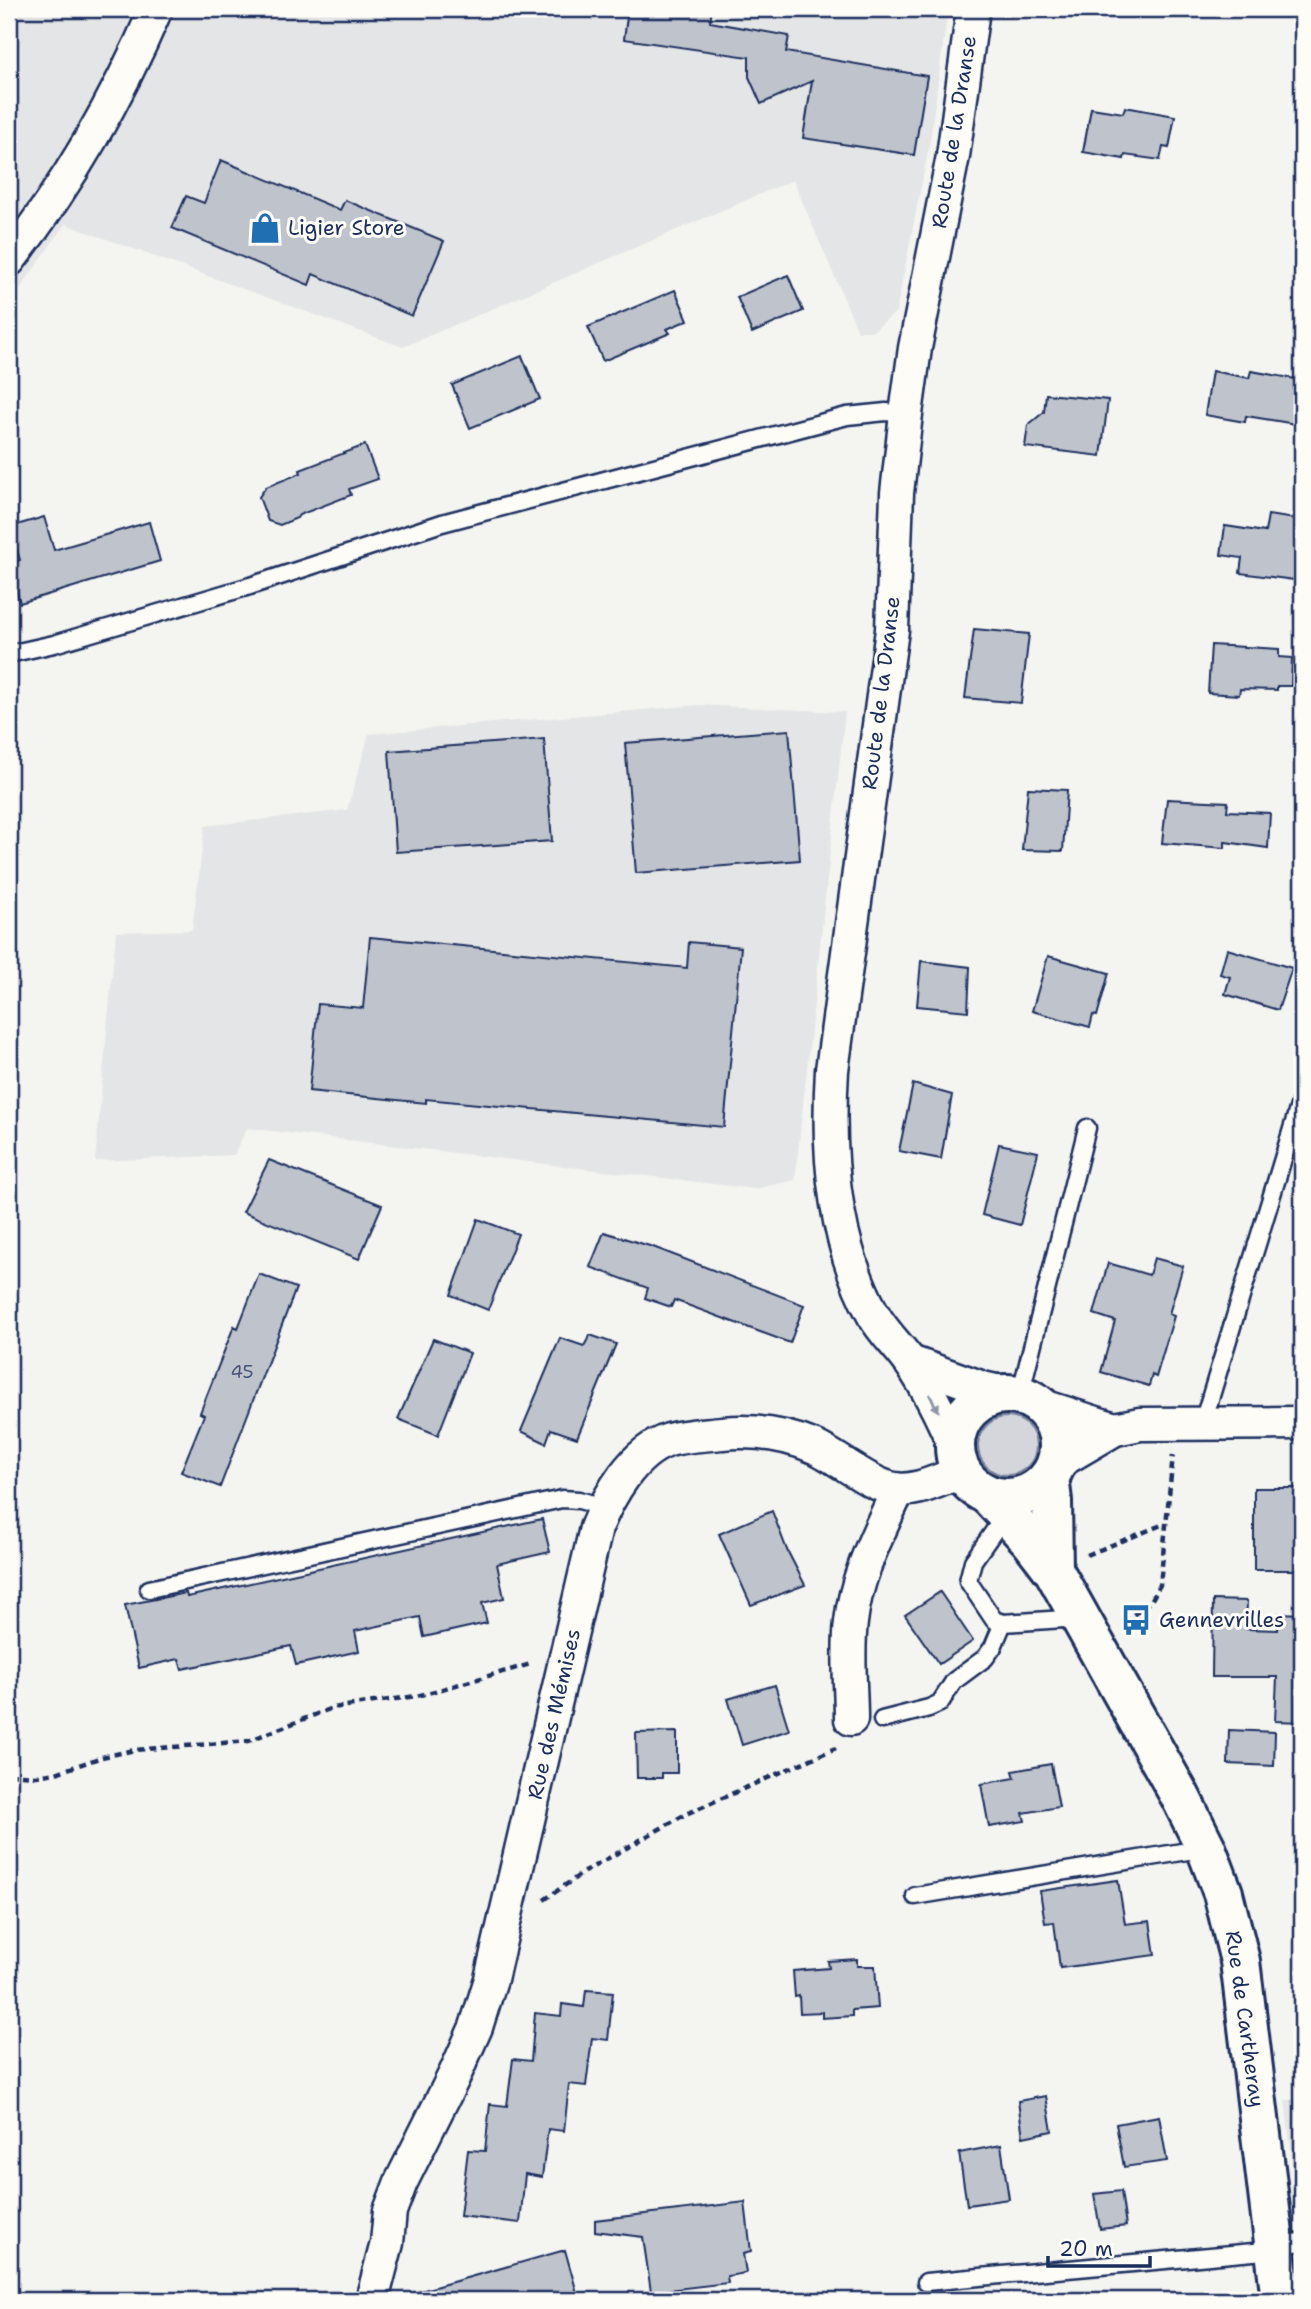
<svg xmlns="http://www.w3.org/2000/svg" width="1311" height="2309" viewBox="0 0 1311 2309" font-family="'Shantell Sans',sans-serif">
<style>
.built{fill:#e4e5e6}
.green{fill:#d4d6db;stroke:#78829c;stroke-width:2}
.building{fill:#bfc3cc;stroke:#1b2f5e;stroke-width:2}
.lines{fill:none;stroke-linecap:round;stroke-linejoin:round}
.lane-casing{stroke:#1b2f5e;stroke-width:21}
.street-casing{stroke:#1b2f5e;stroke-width:37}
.secondary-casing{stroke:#1b2f5e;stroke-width:44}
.path{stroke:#1b2f5e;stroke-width:4.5;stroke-dasharray:7 5;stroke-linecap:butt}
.lane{stroke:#fdfcf7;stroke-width:16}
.street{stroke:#fdfcf7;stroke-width:32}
.secondary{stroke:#fdfcf7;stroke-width:38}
.oneway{fill:#8c96aa}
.labels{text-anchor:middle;stroke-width:6;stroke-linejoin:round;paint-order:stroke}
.number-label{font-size:18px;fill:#44547a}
.street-label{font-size:21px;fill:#1b2f5e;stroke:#fdfcf7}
.poi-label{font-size:21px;fill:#1b2f5e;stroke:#fdfcf7;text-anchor:start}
</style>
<rect width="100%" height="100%" fill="#f4f4f1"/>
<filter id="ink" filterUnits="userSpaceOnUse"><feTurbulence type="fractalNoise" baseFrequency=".0143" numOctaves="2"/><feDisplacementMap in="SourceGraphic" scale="14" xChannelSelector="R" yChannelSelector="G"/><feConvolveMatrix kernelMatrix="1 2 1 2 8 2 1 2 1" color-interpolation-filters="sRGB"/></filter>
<g filter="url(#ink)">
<g class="built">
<polygon points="9,9 948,9 929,147 896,312 873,331 858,331 793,180 403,347 65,224 9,305"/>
<polygon points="698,705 845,712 795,1180 755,1189 247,1128 234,1155 95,1161 116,932 192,930 205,826 347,810 369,734"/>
<polygon points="1302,2099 1302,2246 1285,2100"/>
</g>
<circle class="green" cx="1007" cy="1446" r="29"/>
<g class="building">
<polygon points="628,9 712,9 710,22 789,36 786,52 927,76 914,155 803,138 812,81 761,104 749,77 749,57 624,39"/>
<polygon points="1125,107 1175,116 1169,148 1163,147 1160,160 1125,155 1124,159 1083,152 1091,108 1123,113"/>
<polygon points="221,160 340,210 345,200 444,241 412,316 313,274 309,285 172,228 186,196 204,203"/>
<polygon points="788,275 803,311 752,333 737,297"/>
<polygon points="675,290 688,320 667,329 670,333 603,361 588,327"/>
<polygon points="522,356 540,399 470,428 452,385"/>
<polygon points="1212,371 1249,378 1251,371 1302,380 1302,425 1246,416 1245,422 1205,415"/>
<polygon points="1046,394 1108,400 1101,456 1025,447 1028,425 1044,412"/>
<polygon points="365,445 378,479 349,489 351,495 299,515 297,518 280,525 268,521 259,497 266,487 301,473 300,470"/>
<polygon points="1268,515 1302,520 1302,581 1240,573 1242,558 1221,555 1225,526 1265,532"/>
<polygon points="44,517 54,550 149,522 160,561 20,603 9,564 20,560 10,527"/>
<polygon points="974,629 1029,634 1021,703 965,698"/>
<polygon points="1211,645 1279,649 1279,657 1292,658 1291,686 1277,686 1277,690 1240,689 1239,695 1208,693"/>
<polygon points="789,730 800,860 636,873 625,743"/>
<polygon points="544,739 552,841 396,852 389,751"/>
<polygon points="1028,788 1067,790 1063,851 1022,850"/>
<polygon points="1167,799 1228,802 1227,811 1270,813 1268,848 1225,842 1225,848 1162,843"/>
<polygon points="370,937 687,968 689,942 741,947 724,1127 426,1099 426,1103 309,1091 318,1004 363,1008"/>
<polygon points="1227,949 1292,968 1278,1010 1225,994 1230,977 1220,974"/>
<polygon points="1048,956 1109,973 1097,1016 1093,1015 1090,1027 1032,1011"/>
<polygon points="921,961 970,967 968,1011 917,1006"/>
<polygon points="913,1084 952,1095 941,1159 899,1151"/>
<polygon points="999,1144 1038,1152 1020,1225 982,1215"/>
<polygon points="269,1160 382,1205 359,1259 243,1212"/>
<polygon points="478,1219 518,1234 488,1310 451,1295"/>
<polygon points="604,1232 653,1247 804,1305 790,1343 674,1300 671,1307 645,1298 648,1288 590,1267"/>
<polygon points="1154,1258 1183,1266 1169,1314 1174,1316 1156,1377 1152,1375 1149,1386 1101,1372 1115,1321 1094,1314 1108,1263 1149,1275"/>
<polygon points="259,1274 296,1288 220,1487 181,1472 204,1415 200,1413 234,1326 238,1328"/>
<polygon points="590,1335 616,1344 577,1438 551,1429 546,1443 521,1431 560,1338 584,1346"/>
<polygon points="433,1339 470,1353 438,1435 398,1419"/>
<rect x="1254" y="1488" width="48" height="82"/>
<polygon points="772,1511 787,1550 805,1585 751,1605 719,1534"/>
<polygon points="542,1519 550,1552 497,1564 504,1598 482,1603 487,1623 424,1637 420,1617 355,1631 359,1651 296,1665 291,1646 182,1669 179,1659 139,1668 125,1605 186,1593 187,1597"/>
<polygon points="940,1592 973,1641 939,1664 905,1615"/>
<polygon points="1213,1600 1247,1601 1246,1629 1278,1630 1279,1613 1302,1614 1302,1722 1275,1721 1277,1677 1212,1677"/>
<polygon points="775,1685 789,1730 742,1745 728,1699"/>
<polygon points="1229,1730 1275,1732 1274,1766 1228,1764"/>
<polygon points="677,1732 677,1773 662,1773 662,1778 637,1778 636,1733"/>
<polygon points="1051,1764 1059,1807 1023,1813 1025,1821 989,1827 981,1784 1015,1778 1013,1771"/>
<polygon points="1118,1880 1125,1924 1150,1921 1155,1955 1060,1968 1054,1922 1045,1923 1040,1891"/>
<polygon points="857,1959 857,1966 875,1966 878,2008 852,2010 852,2016 822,2018 822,2012 800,2013 799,1996 795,1997 793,1971 829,1968 828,1961"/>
<polygon points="586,1990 613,1992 608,2040 592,2038 586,2086 569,2084 564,2131 548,2129 542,2177 525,2174 520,2223 460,2216 468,2150 485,2151 490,2104 507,2106 513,2059 531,2061 535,2013 561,2016 562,2004 584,2007"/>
<polygon points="1046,2096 1052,2131 1023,2137 1018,2101"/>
<polygon points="1159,2116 1167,2161 1124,2167 1116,2124"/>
<polygon points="1001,2145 1009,2199 967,2205 959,2153"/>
<polygon points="1121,2191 1126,2226 1100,2229 1094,2194"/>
<polygon points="745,2202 751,2252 743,2254 746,2273 727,2276 728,2283 651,2292 643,2237 595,2231 595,2220"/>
<polygon points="565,2250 579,2300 418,2300 417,2292"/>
</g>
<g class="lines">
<defs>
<g id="lane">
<polyline points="9,654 54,644 250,586 442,523 847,416 886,412 906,414"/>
<polyline points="1020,1395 1087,1128"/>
<polyline points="1203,1422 1302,1096"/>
<polyline points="1006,1514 973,1561 968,1581 994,1620 1003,1623 1079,1618"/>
<polyline points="149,1589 562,1499 579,1500 604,1507"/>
<polyline points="882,1720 929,1708 940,1703 954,1681 985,1658 993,1647 1003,1623"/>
<polyline points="915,1896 1206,1848"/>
<polyline points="1275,2245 1302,2242"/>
<polyline points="926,2282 1275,2250"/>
</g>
<g id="street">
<path d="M9,260C68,185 118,97 156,9"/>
<polyline points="910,1362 983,1388 1009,1394"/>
<polyline points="1040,1405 1115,1429"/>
<path d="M954,1445C942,1417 929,1390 912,1365C900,1347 884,1334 873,1314C833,1242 827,1151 832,1070L892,630L897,493L906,414L915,348L953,156L973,9"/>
<polyline points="1057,1463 1115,1429 1140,1424 1302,1423"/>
<path d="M851,1719C851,1687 847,1654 851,1622C856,1575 879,1532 898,1490"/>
<path d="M372,2300L387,2243L390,2211L401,2182L455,2074L476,2027L491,1979L596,1528C609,1495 633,1452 669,1440C686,1435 705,1435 722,1433C755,1430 785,1434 815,1447C839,1458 871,1486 895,1489C917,1493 942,1478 962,1472"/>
</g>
<g id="secondary">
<circle cx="1007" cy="1446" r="52"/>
<polyline points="1049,1477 1052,1501 1053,1569"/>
<polyline points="987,1494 1031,1541 1054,1571 1180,1796 1206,1848 1223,1893 1240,1961 1281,2300"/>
</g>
</defs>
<use href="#lane" class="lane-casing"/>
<use href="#street" class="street-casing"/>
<use href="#secondary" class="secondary-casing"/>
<g class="path">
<polyline points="1087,1555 1164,1524"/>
<polyline points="1124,1622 1151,1601 1160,1585 1173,1455"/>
<polyline points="9,1774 36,1776 56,1773 102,1757 135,1750 248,1741 332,1708 417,1696 531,1664"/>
<polyline points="544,1900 584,1872 686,1814 836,1748"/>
</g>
<use href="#lane" class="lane"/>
<use href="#street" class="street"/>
<use href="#secondary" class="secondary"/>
</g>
<defs><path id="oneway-solid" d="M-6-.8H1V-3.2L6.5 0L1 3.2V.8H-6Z" transform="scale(1.75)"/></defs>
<use class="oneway" href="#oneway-solid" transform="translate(934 1403) rotate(62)"/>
</g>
<defs>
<symbol id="shop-bare" viewBox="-9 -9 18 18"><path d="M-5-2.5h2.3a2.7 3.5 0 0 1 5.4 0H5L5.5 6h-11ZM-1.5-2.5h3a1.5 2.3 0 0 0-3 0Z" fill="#1f6fb2" stroke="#fdfcf7" stroke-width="2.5" paint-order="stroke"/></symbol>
<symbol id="bus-bare" viewBox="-9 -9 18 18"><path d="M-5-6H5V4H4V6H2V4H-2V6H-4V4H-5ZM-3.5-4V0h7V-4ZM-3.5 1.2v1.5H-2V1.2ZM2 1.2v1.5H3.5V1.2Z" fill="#1f6fb2" stroke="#fdfcf7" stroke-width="2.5" paint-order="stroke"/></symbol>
</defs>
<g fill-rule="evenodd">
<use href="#shop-bare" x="243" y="206" width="44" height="44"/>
<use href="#bus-bare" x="1114" y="1598" width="44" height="44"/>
</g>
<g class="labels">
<g class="number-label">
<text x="242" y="1378">45</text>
</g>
<g class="street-label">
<text transform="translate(954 132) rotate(-81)" y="7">Route de la Dranse</text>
<text transform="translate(881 693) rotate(-83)" y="7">Route de la Dranse</text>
<text transform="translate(554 1714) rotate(-77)" y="7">Rue des Mémises</text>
<text transform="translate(1245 2019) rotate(82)" y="7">Rue de Cartheray</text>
</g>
<g class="poi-label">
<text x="288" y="235">Ligier Store</text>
<text x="1159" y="1627">Gennevrilles</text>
</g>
</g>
<rect width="1311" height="2309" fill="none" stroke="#fdfcf7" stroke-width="35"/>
<rect x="18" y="18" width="1276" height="2274" fill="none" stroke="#1b2f5e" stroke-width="2.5" filter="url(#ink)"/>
<path d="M1048 2256v10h102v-10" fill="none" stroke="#1b2f5e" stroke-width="3.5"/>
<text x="1059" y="2256" font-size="21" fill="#1b2f5e" stroke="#fdfcf7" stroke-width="5" paint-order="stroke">20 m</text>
</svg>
